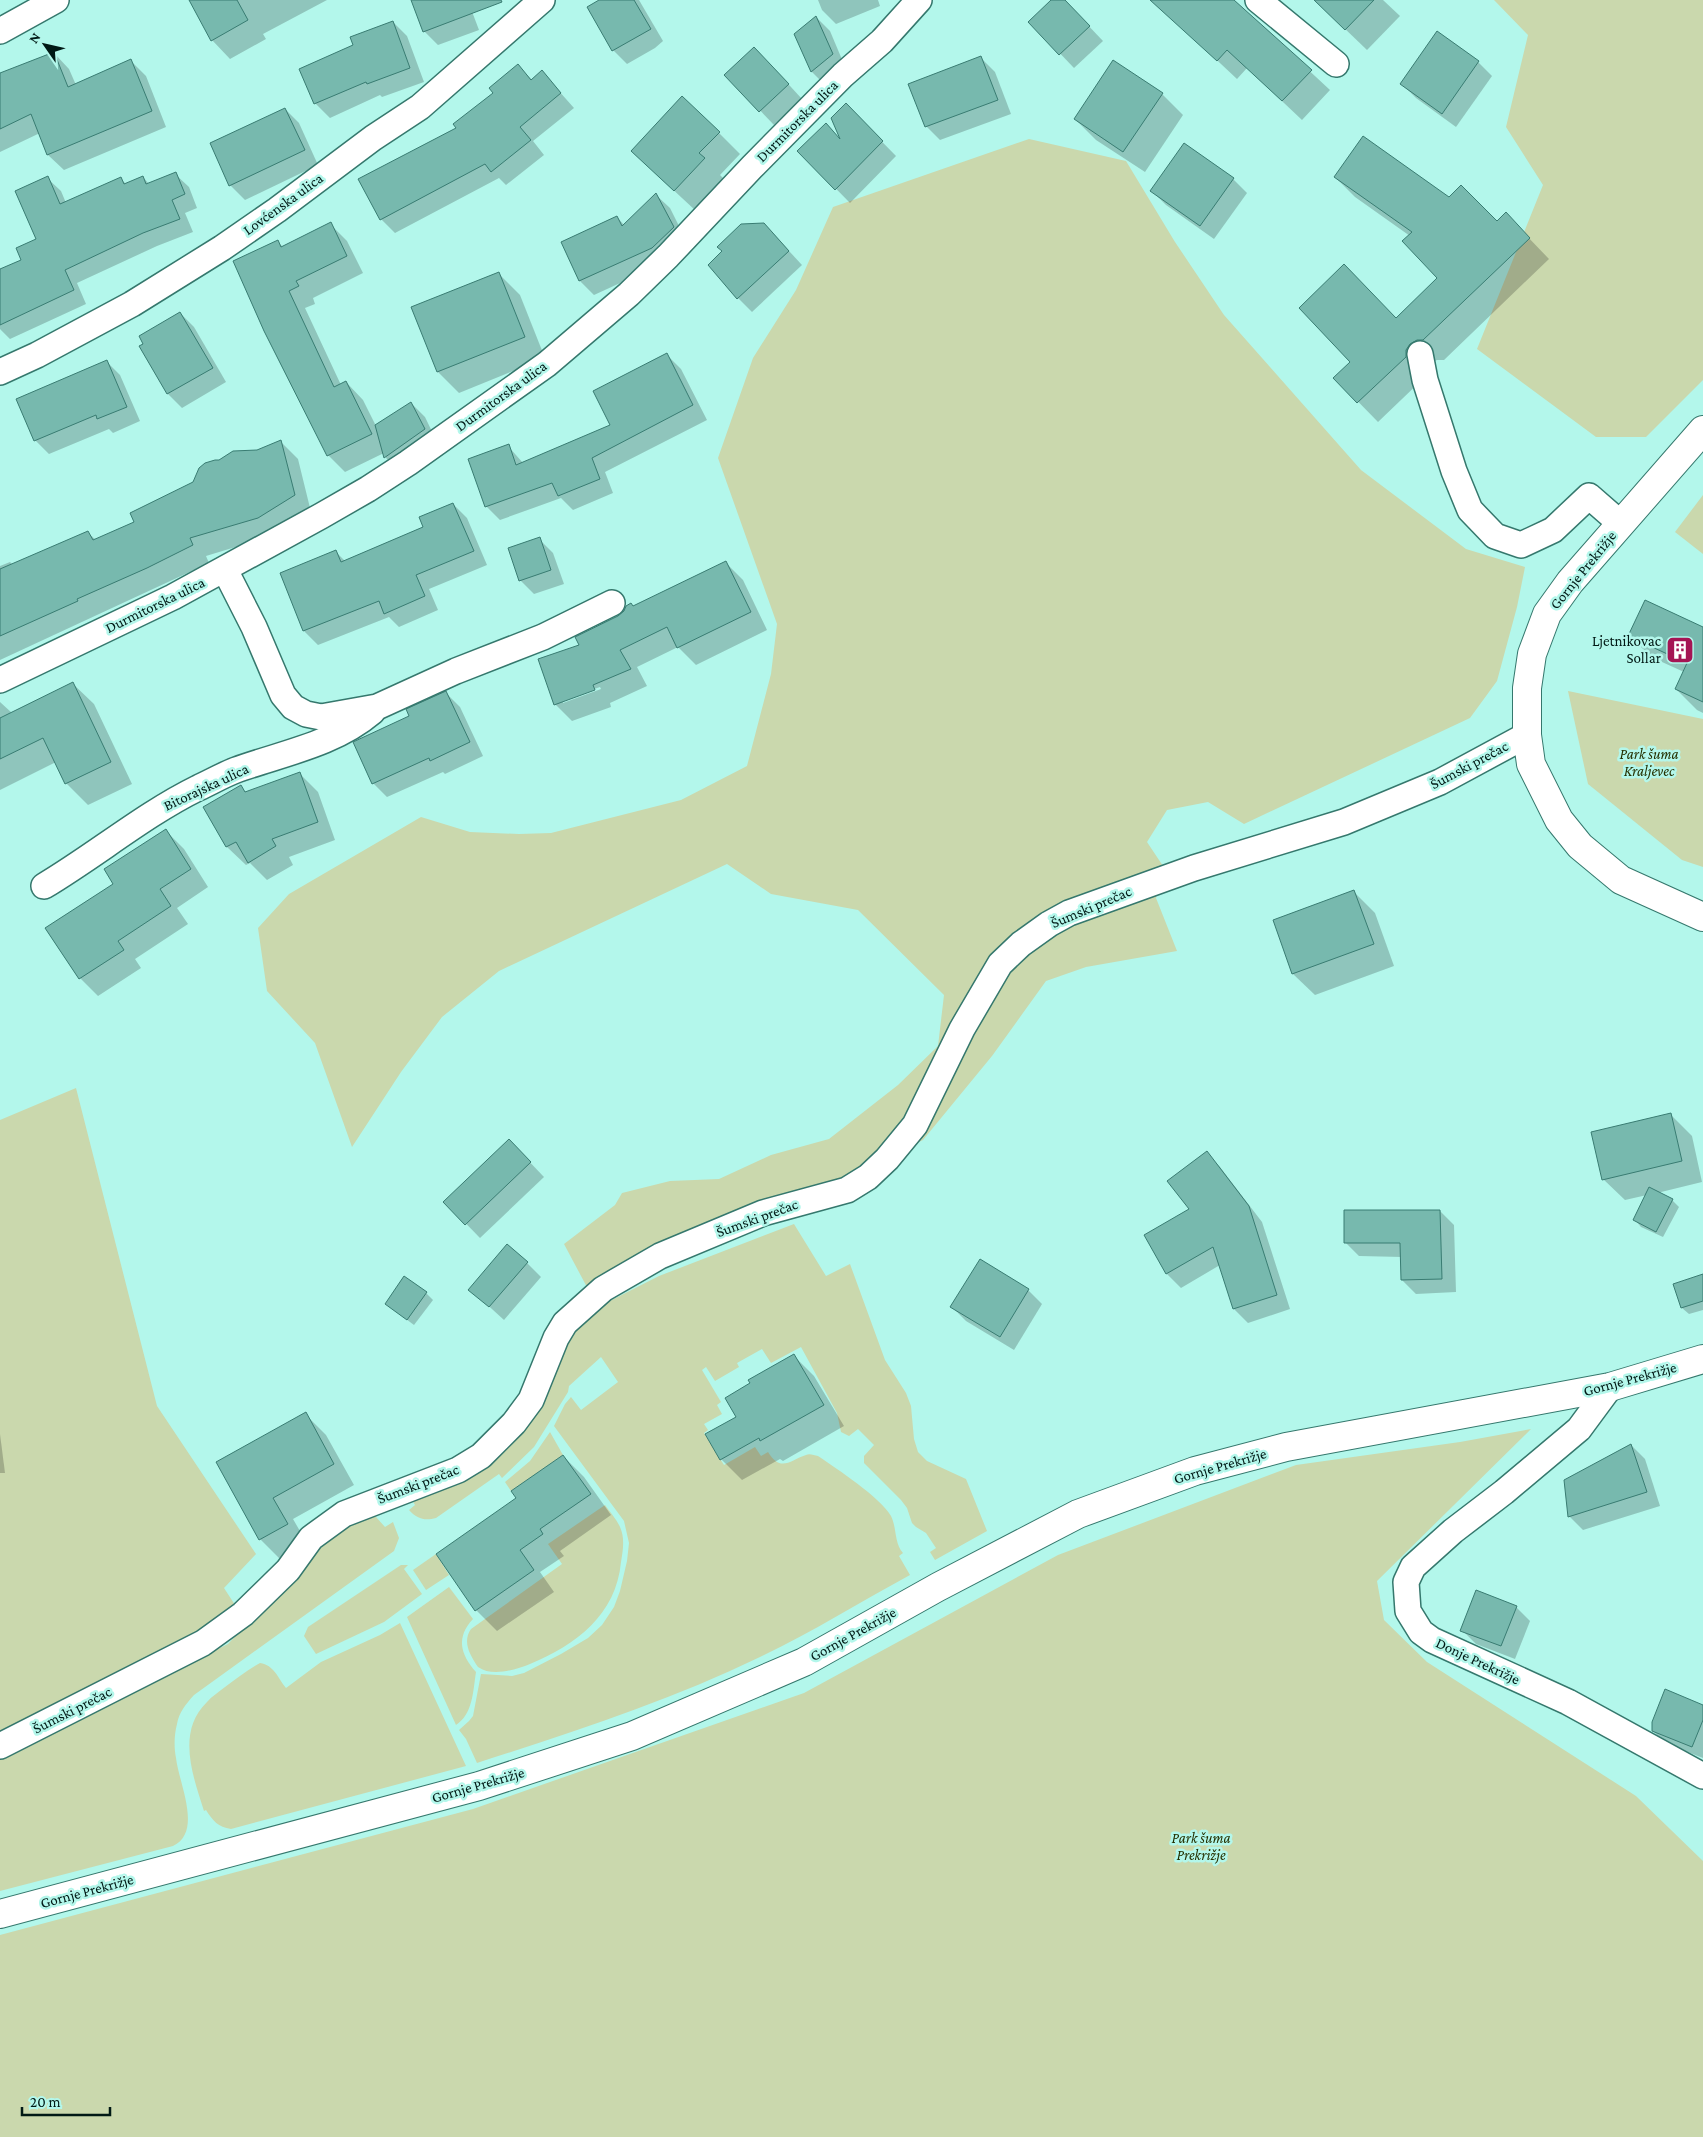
<svg xmlns="http://www.w3.org/2000/svg" width="1703" height="2137" viewBox="0 0 1703 2137" font-family="'Crimson Pro',serif">
<style>
.green{fill:#cad8ad}
.shadow{fill:#0003;fill-rule:evenodd}
.building{fill:#77b9ae;stroke:#397c72}
.lines{fill:none;stroke-linecap:round;stroke-linejoin:round}
.street-casing{stroke:#35786d;stroke-width:28}
.secondary-casing{stroke:#35786d;stroke-width:30}
.street{stroke:#fff;stroke-width:25}
.secondary{stroke:#fff;stroke-width:28}
.labels{text-anchor:middle;stroke-width:5;stroke-linejoin:round;paint-order:stroke}
.street-label{font-size:15px;fill:#001915;stroke:#b3f7eb}
.poi-label{font-size:15px;fill:#001915;stroke:#b3f7eb;text-anchor:end}
.park-label{font-size:15px;font-style:italic;fill:#253000;stroke:#b3f7eb}
</style>
<rect width="100%" height="100%" fill="#b3f7eb"/>
<g class="green">
<polygon points="1494,0 1703,0 1703,380 1646,437 1596,437 1477,349 1543,185 1506,127 1528,35"/>
<polygon points="1029,139 1126,161 1175,242 1224,315 1361,470 1466,549 1525,567 1517,607 1497,681 1470,718 1244,824 1208,802 1167,810 1147,842 1163,866 1156,898 1177,951 1086,967 1046,981 992,1056 923,1140 865,1169 588,1289 564,1244 615,1205 622,1193 670,1181 719,1179 771,1155 829,1139 898,1085 938,1046 944,995 858,910 771,894 727,864 499,971 442,1017 401,1072 352,1147 315,1043 267,991 258,928 289,894 421,817 470,832 519,834 551,833 681,800 747,766 771,674 777,624 718,458 753,358 796,290 833,207"/>
<polygon points="1703,495 1703,554 1675,532"/>
<polygon points="1568,691 1703,719 1703,867 1682,860 1588,784"/>
<polygon points="76,1088 157,1406 256,1554 224,1588 237,1608 140,1669 0,1738 0,1120"/>
<path d="M794,1224L826,1276L850,1264L885,1360L906,1393L911,1406L914,1439L918,1452L927,1461L966,1479L987,1531L935,1560L930,1552L936,1548L926,1533L916,1527L912,1523L907,1508L901,1500L864,1463V1456L874,1445L858,1429L849,1436L841,1432L837,1413L801,1347L771,1363L762,1349L737,1363L739,1367L715,1381L706,1367L702,1370L721,1402L717,1405L722,1414L704,1424L708,1430L704,1433L724,1465L755,1447L761,1456L768,1452C781,1473 790,1460 806,1455C809,1453 814,1455 818,1456C837,1469 880,1497 891,1516C897,1528 894,1543 903,1553L899,1556L910,1575C860,1602 811,1633 760,1657C669,1701 573,1732 477,1763L466,1739L459,1730L469,1721L473,1716L481,1674L512,1676L524,1673L561,1654L588,1638L602,1625L614,1607L620,1591L627,1561L629,1543L624,1521L554,1426L565,1404L571,1397L581,1410L618,1382L601,1357L569,1386L568,1392L534,1447L502,1478L499,1474L436,1518C425,1521 417,1519 409,1510L415,1505L409,1495L465,1475L562,1346L592,1310L659,1276Z"/>
<polygon points="1531,1429 1377,1581 1384,1620 1427,1662 1636,1796 1703,1861 1703,2137 0,2137 0,1935 473,1809 804,1693 1058,1555 1296,1465 1460,1442"/>
<polygon points="550,1432 563,1455 511,1491 505,1482 530,1461"/>
<path d="M605,1505C610,1512 617,1520 620,1527C625,1538 623,1550 621,1562C616,1615 576,1645 530,1664C515,1670 492,1677 478,1667C470,1655 462,1642 471,1629L562,1564L548,1544Z"/>
<path d="M372,1515L376,1517L385,1527L393,1522L399,1538L394,1551L194,1695C186,1704 179,1712 177,1724C174,1735 174,1748 176,1758C179,1784 203,1832 173,1846L0,1891V1757L228,1644L336,1529Z"/>
<polygon points="436,1554 449,1575 426,1590 413,1570"/>
<polygon points="401,1565 408,1565 404,1569 422,1594 384,1622 316,1654 304,1636 308,1627"/>
<path d="M449,1587L473,1619C456,1637 460,1654 476,1672C473,1691 473,1714 456,1725L407,1617Z"/>
<path d="M400,1623L466,1766L231,1829C218,1827 213,1821 206,1810L204,1811C193,1776 176,1732 207,1702C212,1696 219,1692 225,1687C236,1679 247,1670 260,1663C274,1665 278,1678 286,1688L321,1662L380,1635Z"/>
</g>
<g class="shadow">
<polygon points="190,0 327,0 263,34 266,39 230,59 212,40"/>
<polygon points="412,0 471,0 468,1 479,30 438,45 424,31"/>
<polygon points="602,0 639,0 663,41 655,48 627,64 613,50"/>
<polygon points="818,0 878,0 880,6 836,24 822,10"/>
<polygon points="1053,0 1064,0 1103,41 1074,68 1030,22"/>
<polygon points="1159,0 1233,0 1330,90 1302,120 1247,68 1237,79 1156,3"/>
<polygon points="1315,0 1383,0 1400,16 1367,50"/>
<polygon points="816,17 830,31 846,69 826,86 812,72 796,35"/>
<polygon points="393,22 407,36 424,82 382,97 380,95 330,118 316,104 301,70 354,46"/>
<polygon points="1437,33 1478,62 1492,76 1456,127 1416,98 1402,84"/>
<polygon points="54,53 69,69 76,85 131,61 146,76 166,127 64,170 48,155 40,133 0,152 0,81"/>
<polygon points="981,58 995,72 1011,114 940,140 926,126"/>
<polygon points="768,62 802,99 774,125 726,75"/>
<polygon points="518,66 532,80 542,72 574,108 533,141 544,155 506,185 499,178 395,233 381,219 458,128 495,93"/>
<polygon points="1162,94 1183,115 1145,172 1096,140 1075,119"/>
<polygon points="846,105 896,156 850,203 799,151 843,142"/>
<polygon points="285,109 299,123 318,165 245,200 231,186 211,144"/>
<polygon points="719,133 740,154 720,175 725,180 696,211 654,172"/>
<polygon points="175,174 189,187 197,208 185,213 193,232 157,246 77,283 86,304 10,339 0,329 0,270 23,260 38,240 47,178 61,191 66,203 121,179 126,184 143,177 149,184"/>
<polygon points="1335,177 1449,198 1497,223 1525,234 1549,259 1444,360 1437,360 1430,363 1425,377 1378,422 1335,378 1439,278 1410,236 1355,197"/>
<polygon points="1233,179 1247,193 1214,239 1166,205 1152,191"/>
<polygon points="656,195 670,208 687,242 666,262 594,295 580,281 563,242 617,217 624,225"/>
<polygon points="330,224 347,241 363,273 313,298 315,304 305,308 341,385 346,382 363,400 376,426 411,403 425,417 438,444 399,471 386,458 384,453 345,472 328,455 265,331 278,242 283,247"/>
<polygon points="764,224 802,265 752,312 738,298"/>
<polygon points="499,274 520,295 545,358 459,393 438,372 412,308"/>
<polygon points="180,313 194,327 226,382 182,408 168,394 140,346"/>
<polygon points="667,355 681,369 707,420 605,472 613,493 573,510 561,498 500,520 486,506 508,446 523,463 612,425"/>
<polygon points="106,361 120,375 140,421 113,433 109,429 49,454 35,440"/>
<polygon points="281,442 298,459 311,512 275,535 206,556 209,563 0,660 0,566 10,562 13,565 88,533 96,540 136,522 194,483 220,462 257,451"/>
<polygon points="453,504 467,518 487,565 429,589 438,610 399,627 389,617 318,645 304,631 282,574 336,552 345,561 424,527"/>
<polygon points="539,539 553,553 564,584 534,594 520,580"/>
<path d="M726,563L743,580L767,630L696,665L678,647L637,667L647,686L610,703L611,707L572,721L555,704L581,645L625,612ZM600,687L601,689L563,703V700Z"/>
<polygon points="1703,628 1703,713 1697,710 1676,689 1684,672 1651,657 1630,636"/>
<polygon points="72,683 94,704 132,784 88,805 67,784 56,762 0,790 0,702 12,713"/>
<polygon points="446,693 460,707 483,756 445,774 443,772 387,797 373,783 411,716"/>
<polygon points="300,774 318,792 335,840 289,857 293,865 267,880 250,863 246,865 227,847 205,808 240,787 247,793"/>
<polygon points="166,831 184,849 208,887 177,908 188,924 135,959 141,968 98,996 80,978 115,884"/>
<polygon points="1354,892 1375,913 1394,966 1315,995 1293,974 1274,921"/>
<polygon points="1670,1114 1692,1136 1702,1182 1657,1193 1672,1200 1679,1207 1663,1237 1641,1227 1635,1220 1647,1195 1625,1200 1603,1179"/>
<polygon points="1206,1153 1220,1167 1262,1222 1290,1309 1248,1323 1234,1309 1220,1265 1181,1288 1167,1274 1145,1235 1191,1210"/>
<polygon points="523,1155 544,1177 480,1238 445,1202"/>
<polygon points="1440,1211 1454,1225 1456,1292 1416,1294 1402,1280 1402,1257 1359,1256 1345,1242"/>
<polygon points="527,1263 541,1277 504,1320 470,1289"/>
<polygon points="1703,1275 1703,1310 1689,1314 1682,1308 1675,1285"/>
<polygon points="1028,1290 1042,1304 1014,1350 966,1321 952,1307"/>
<polygon points="426,1293 433,1300 414,1325 386,1304"/>
<polygon points="793,1355 814,1376 844,1426 783,1461 780,1459 742,1480 721,1459 738,1417 752,1383"/>
<polygon points="305,1414 326,1435 354,1485 293,1519 308,1545 281,1560 260,1539 218,1462"/>
<polygon points="0,1434 5,1473 0,1473"/>
<polygon points="1631,1445 1645,1459 1660,1506 1583,1530 1569,1516"/>
<polygon points="563,1456 584,1477 611,1515 560,1551 564,1556 540,1572 554,1592 497,1631 476,1610 437,1555 518,1498"/>
<polygon points="1516,1607 1530,1621 1515,1659 1476,1644 1462,1630"/>
<polygon points="1703,1706 1703,1758 1665,1743 1653,1731"/>
</g>
<g class="building">
<polygon points="189,0 237,0 248,20 211,41"/>
<polygon points="411,0 501,0 502,2 423,32"/>
<polygon points="599,0 634,0 651,29 612,51 587,7"/>
<polygon points="1051,0 1065,0 1090,26 1059,55 1028,22"/>
<polygon points="1150,0 1234,0 1312,70 1282,101 1227,50 1217,61"/>
<polygon points="1314,0 1374,0 1345,30"/>
<polygon points="816,16 833,54 811,72 794,34"/>
<polygon points="393,21 410,68 367,84 366,82 314,104 299,69 353,45 350,37"/>
<polygon points="1437,31 1479,61 1442,114 1400,84"/>
<polygon points="754,47 789,84 759,112 724,75"/>
<polygon points="54,52 68,87 131,59 152,111 47,155 31,114 0,129 0,73"/>
<polygon points="981,56 998,100 925,127 908,84"/>
<polygon points="1113,60 1163,93 1123,152 1074,119"/>
<polygon points="518,64 531,80 542,70 561,93 520,127 531,140 491,172 485,164 380,220 358,179 456,128 453,124 493,93 489,88"/>
<polygon points="682,96 720,132 699,153 705,158 674,191 631,151"/>
<polygon points="846,103 883,141 835,190 797,151 826,123 840,139 831,118"/>
<polygon points="285,108 305,150 229,186 210,143"/>
<polygon points="1363,136 1449,197 1461,185 1497,221 1506,212 1530,238 1423,340 1417,340 1410,344 1406,350 1406,357 1357,403 1333,378 1350,362 1299,308 1344,264 1396,318 1437,278 1402,241 1412,232 1334,177"/>
<polygon points="1184,143 1234,178 1200,226 1150,191"/>
<polygon points="176,172 185,194 172,200 180,219 143,233 65,270 74,290 0,325 0,269 21,260 16,248 36,239 15,191 48,176 60,204 121,177 124,184 143,176 146,184"/>
<polygon points="656,193 674,227 652,248 579,281 561,242 617,216 622,226"/>
<polygon points="331,222 347,256 296,281 299,286 289,291 334,387 346,381 372,434 327,456 264,331 233,261 278,240 281,247"/>
<polygon points="764,223 789,251 737,299 708,265 722,251 717,247 741,224"/>
<polygon points="499,272 525,337 437,372 411,307"/>
<polygon points="180,312 213,368 167,394 139,346 143,344 139,336"/>
<polygon points="667,353 693,405 592,458 600,479 558,496 552,483 485,507 468,459 509,444 516,465 610,425 593,391"/>
<polygon points="107,360 127,407 97,419 96,415 34,441 16,399"/>
<polygon points="411,402 425,429 384,458 375,425"/>
<polygon points="281,440 295,495 258,518 190,538 193,545 147,568 77,599 78,601 0,636 0,569 88,531 93,540 134,522 130,513 193,482 199,468 205,463 215,460 219,460 233,451 257,450"/>
<polygon points="453,503 474,551 416,575 425,596 384,614 379,601 303,631 280,573 336,550 341,562 423,527 419,517"/>
<polygon points="540,537 551,570 519,581 508,548"/>
<polygon points="726,561 751,612 677,648 667,627 620,650 631,669 593,685 595,690 554,705 538,659 579,645 575,637 618,616 624,611 626,606 631,603 633,606"/>
<polygon points="1645,600 1703,627 1703,702 1675,689 1687,663 1628,636"/>
<polygon points="73,682 111,762 65,784 43,738 0,759 0,718"/>
<polygon points="446,691 470,742 430,761 429,758 372,784 353,742 409,716 406,709"/>
<polygon points="300,772 318,822 272,839 276,846 248,863 236,842 226,847 203,807 241,785 245,792"/>
<polygon points="166,829 191,869 160,889 171,906 118,941 124,950 79,979 45,928 113,884 104,869"/>
<polygon points="1354,890 1374,944 1292,974 1273,920"/>
<polygon points="1671,1113 1682,1161 1602,1180 1591,1132"/>
<polygon points="509,1139 531,1162 465,1225 443,1202"/>
<polygon points="1207,1151 1249,1206 1277,1295 1233,1309 1213,1247 1166,1274 1144,1235 1189,1209 1167,1181"/>
<polygon points="1649,1187 1673,1199 1656,1232 1633,1220"/>
<polygon points="1344,1210 1440,1210 1442,1279 1401,1280 1400,1243 1344,1243"/>
<polygon points="507,1244 528,1262 489,1307 468,1290"/>
<polygon points="980,1259 1029,1289 1000,1337 950,1307"/>
<polygon points="1703,1274 1703,1301 1681,1308 1673,1284"/>
<polygon points="404,1276 427,1292 407,1320 385,1304"/>
<polygon points="794,1354 824,1405 760,1441 759,1438 720,1460 705,1434 736,1417 725,1398 750,1383 748,1380"/>
<polygon points="306,1412 334,1464 273,1498 288,1524 259,1540 216,1462"/>
<polygon points="1631,1444 1647,1492 1568,1517 1564,1480"/>
<polygon points="563,1455 591,1494 540,1529 543,1534 520,1550 534,1570 475,1611 436,1554 516,1498 511,1491"/>
<polygon points="1476,1590 1517,1606 1501,1646 1460,1631"/>
<polygon points="1665,1689 1703,1705 1703,1720 1692,1747 1652,1731 1652,1722"/>
</g>
<g class="lines">
<defs>
<g id="street">
<polyline points="1258,0 1336,64"/>
<polyline points="0,31 56,0"/>
<polyline points="1420,354 1425,380 1454,471 1470,510 1495,536 1521,545 1553,530 1589,496 1620,523"/>
<polyline points="0,372 37,355 132,304 222,248 277,210 373,138 420,107 542,0"/>
<polyline points="225,570 254,627 283,695 293,707 306,714 321,717 377,707 456,671 543,637 612,603"/>
<polyline points="0,680 173,597 321,516 368,489 408,463 547,364 629,294 668,256 752,167 843,75 882,41 919,0"/>
<path d="M44,886C96,855 145,814 198,788C211,782 223,775 236,770C283,753 333,745 372,712"/>
<polyline points="1610,1387 1579,1429 1504,1492 1453,1531 1413,1567 1406,1582 1408,1611 1421,1632 1432,1640 1568,1702 1703,1776"/>
<polyline points="0,1746 203,1643 243,1614 288,1570 311,1538 344,1514 458,1470 481,1456 514,1423 531,1400 556,1338 565,1323 603,1289 660,1256 763,1213 847,1190 868,1177 887,1159 915,1125 962,1029 1000,964 1021,944 1049,924 1069,913 1194,868 1344,822 1440,782 1527,735"/>
</g>
<g id="secondary">
<polyline points="1703,430 1570,582 1547,614 1532,654 1527,688 1527,735 1531,764 1559,820 1580,846 1621,880 1703,917"/>
<polyline points="0,1914 479,1786 632,1736 804,1662 938,1587 1078,1514 1195,1471 1286,1447 1610,1387 1703,1359"/>
</g>
</defs>
<use href="#street" class="street-casing"/>
<use href="#secondary" class="secondary-casing"/>
<use href="#street" class="street"/>
<use href="#secondary" class="secondary"/>
</g>
<defs>
<symbol id="building-square" viewBox="-11 -11 22 22"><rect x="-9" y="-9" width="18" height="18" rx="4" fill="#a51454" stroke="#b3f7eb"/><path d="M-4-6H4V6H1V3H-1V6H-4ZM-2.5-4.3h1.7v1.8h-1.7ZM.8-4.3h1.7v1.8H.8ZM-2.5-1h1.7V.8h-1.7ZM.8-1h1.7V.8H.8Z" fill="#fff"/></symbol>
</defs>
<g fill-rule="evenodd">
<use href="#building-square" x="1664" y="634" width="32" height="32"/>
</g>
<g class="labels">
<g class="street-label">
<text transform="translate(797 121) rotate(-45)" y="5">Durmitorska ulica</text>
<text transform="translate(283 204) rotate(-36)" y="5">Lovćenska ulica</text>
<text transform="translate(501 396) rotate(-36)" y="5">Durmitorska ulica</text>
<text transform="translate(1583 570) rotate(-51)" y="5">Gornje Prekrižje</text>
<text transform="translate(155 605) rotate(-26)" y="5">Durmitorska ulica</text>
<text transform="translate(1469 765) rotate(-28)" y="5">Šumski prečac</text>
<text transform="translate(206 787) rotate(-25)" y="5">Bitorajska ulica</text>
<text transform="translate(1091 907) rotate(-23)" y="5">Šumski prečac</text>
<text transform="translate(757 1218) rotate(-20)" y="5">Šumski prečac</text>
<text transform="translate(1630 1379) rotate(-15)" y="5">Gornje Prekrižje</text>
<text transform="translate(1220 1466) rotate(-16)" y="5">Gornje Prekrižje</text>
<text transform="translate(418 1484) rotate(-21)" y="5">Šumski prečac</text>
<text transform="translate(853 1634) rotate(-29)" y="5">Gornje Prekrižje</text>
<text transform="translate(1478 1661) rotate(25)" y="5">Donje Prekrižje</text>
<text transform="translate(72 1710) rotate(-27)" y="5">Šumski prečac</text>
<text transform="translate(478 1785) rotate(-16)" y="5">Gornje Prekrižje</text>
<text transform="translate(87 1891) rotate(-15)" y="5">Gornje Prekrižje</text>
</g>
<g class="poi-label">
<text x="1661" y="646">Ljetnikovac<tspan x="1661" dy="17">Sollar</tspan></text>
</g>
<g class="park-label">
<text x="1649" y="759">Park šuma<tspan x="1649" dy="17">Kraljevec</tspan></text>
<text x="1201" y="1843">Park šuma<tspan x="1201" dy="17">Prekrižje</tspan></text>
</g>
</g>
<g transform="translate(45 45) rotate(304)" stroke="#b3f7eb" stroke-width="4" paint-order="stroke">
<path d="M0-4L9 19L0 12L-9 19Z" fill="#001915"/>
<text y="-8" font-size="14" font-weight="bold" text-anchor="middle" fill="#001915">N</text>
</g>
<path d="M22 2107v8h88v-8" fill="none" stroke="#001915" stroke-width="2.5"/>
<text x="30" y="2107" font-size="15" fill="#001915" stroke="#b3f7eb" stroke-width="4" paint-order="stroke">20 m</text>
</svg>
